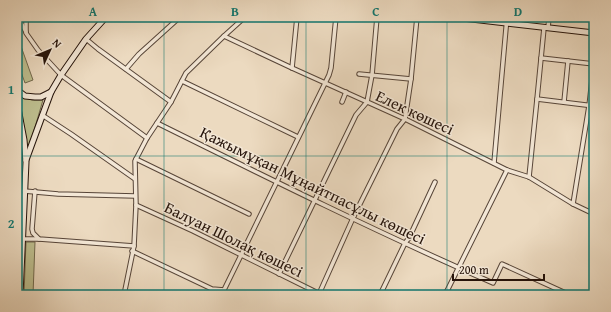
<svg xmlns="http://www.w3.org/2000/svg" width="611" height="312" viewBox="0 0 611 312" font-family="'Gentium Book Plus',serif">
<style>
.green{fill:#bdbe8e;stroke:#71684c}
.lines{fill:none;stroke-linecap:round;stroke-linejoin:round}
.street-casing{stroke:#574538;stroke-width:5.5}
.secondary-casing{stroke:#25130a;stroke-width:7}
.street{stroke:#f3e7d6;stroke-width:3.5}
.secondary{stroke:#f3e7d6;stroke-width:5}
.grid{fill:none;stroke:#0f766e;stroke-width:1;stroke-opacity:0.55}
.labels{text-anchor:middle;stroke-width:3;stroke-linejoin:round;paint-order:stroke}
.street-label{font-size:16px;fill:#25130a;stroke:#f3e7d6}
.neatline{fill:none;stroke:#0f766e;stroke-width:1.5}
.grid-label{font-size:13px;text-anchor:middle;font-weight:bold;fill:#0f766e}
</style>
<rect width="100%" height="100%" fill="#ecdac0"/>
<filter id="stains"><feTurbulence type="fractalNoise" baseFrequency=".005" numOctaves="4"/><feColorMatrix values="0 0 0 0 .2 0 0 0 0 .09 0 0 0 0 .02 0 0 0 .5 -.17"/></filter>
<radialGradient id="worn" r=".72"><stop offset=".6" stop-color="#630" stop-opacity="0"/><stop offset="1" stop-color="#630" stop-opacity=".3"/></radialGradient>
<g class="green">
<polygon points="17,35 33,80 25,83 17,61"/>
<polygon points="19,95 32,100 43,100 27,154 25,134"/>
<polygon points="26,242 35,242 33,295 24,295"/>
</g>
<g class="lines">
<defs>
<g id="street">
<polyline points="18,17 26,32"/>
<polyline points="29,17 26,22 26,33 38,50 61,75 147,138"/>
<polyline points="548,28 549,17"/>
<polyline points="224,36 292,68 405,119 507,170 529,177 573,204 594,214"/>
<polyline points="86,39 98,49 171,102"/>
<polyline points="541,58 594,64"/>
<polyline points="292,68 297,17"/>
<polyline points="126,69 139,54 180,17"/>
<polyline points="359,74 411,79"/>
<polyline points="182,81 298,137"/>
<polyline points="537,99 594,106"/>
<polyline points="342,102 346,92"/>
<polyline points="564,102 568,61"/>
<polyline points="42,115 71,134 135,179"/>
<path d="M157,123C268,178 379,233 493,283L502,264L570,295"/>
<polyline points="136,159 249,214"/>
<polyline points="494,163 507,17"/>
<polyline points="529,177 537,99 544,28"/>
<polyline points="24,191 58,194 135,196"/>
<polyline points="35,191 32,229 33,233 39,239 134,246"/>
<polyline points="573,204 589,106 594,62"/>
<polyline points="136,205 193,231 322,295"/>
<polyline points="22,239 39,239"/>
<polyline points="132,251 212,289 224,290 329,75 331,68 336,17"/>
<polyline points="279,274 356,115 367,102 372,75 377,17"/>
<polyline points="447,291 458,295"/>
<polyline points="319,294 353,218 397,129 405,119 411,79 417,17"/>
<polyline points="124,295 134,246 136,205 135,161 147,138 171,102 186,73 224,36 245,17"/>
<polyline points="380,295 405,243 409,238 435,182"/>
<polyline points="445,295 507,170"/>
</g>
<g id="secondary">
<polyline points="454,17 594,33"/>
<polyline points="17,90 25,96 35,97 41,97 51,92 61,75 86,39 106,17"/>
<polyline points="17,103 24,140 26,162 20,295"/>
<polyline points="26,160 51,92"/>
</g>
</defs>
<use href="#street" class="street-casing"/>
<use href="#secondary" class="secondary-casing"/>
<use href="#street" class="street"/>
<use href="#secondary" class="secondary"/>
</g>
<path class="grid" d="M164,17V295M306,17V295M447,17V295M17,156H594"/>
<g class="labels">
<g class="street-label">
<text transform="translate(415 112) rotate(25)" y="6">Елек көшесі</text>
<text transform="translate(313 185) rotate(26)" y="6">Қажымұқан Мұңайтпасұлы көшесі</text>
<text transform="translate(234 239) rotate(26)" y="6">Балуан Шолақ көшесі</text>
</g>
</g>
<rect width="611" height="312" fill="none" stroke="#ecdac0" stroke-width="44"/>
<g transform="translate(50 50) rotate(46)" stroke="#f3e7d6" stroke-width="3" paint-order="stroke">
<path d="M0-3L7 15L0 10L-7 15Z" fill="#25130a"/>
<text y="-6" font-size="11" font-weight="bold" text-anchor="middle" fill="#25130a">N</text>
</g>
<path d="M453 274v6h91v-6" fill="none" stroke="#25130a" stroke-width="2"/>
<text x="459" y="274" font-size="12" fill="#25130a" stroke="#f3e7d6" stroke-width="3" paint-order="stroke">200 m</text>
<rect x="22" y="22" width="567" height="268" class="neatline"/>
<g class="grid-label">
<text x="93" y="16">A</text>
<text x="235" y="16">B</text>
<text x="376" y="16">C</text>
<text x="518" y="16">D</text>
<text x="11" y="94">1</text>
<text x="11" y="228">2</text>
</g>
<rect width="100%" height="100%" filter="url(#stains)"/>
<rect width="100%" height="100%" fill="url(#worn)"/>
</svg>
